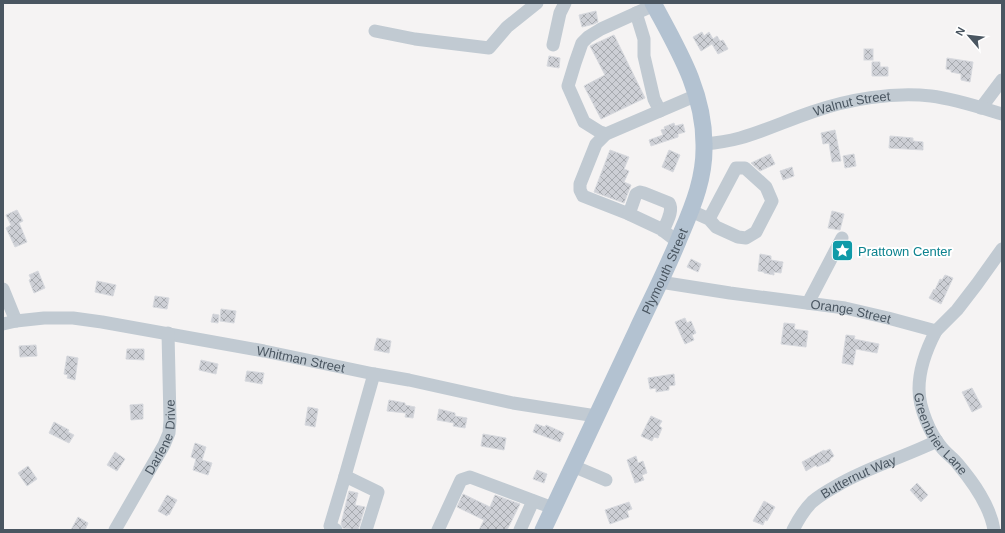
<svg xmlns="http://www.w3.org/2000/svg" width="1005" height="533" viewBox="0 0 1005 533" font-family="Arial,sans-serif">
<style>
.building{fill:url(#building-cross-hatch);stroke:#d7d9de}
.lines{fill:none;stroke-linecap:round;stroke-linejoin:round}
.minor{stroke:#c1cad2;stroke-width:13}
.major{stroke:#b3c2d1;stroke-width:17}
.labels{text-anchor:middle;stroke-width:4;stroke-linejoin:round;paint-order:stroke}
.street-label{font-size:13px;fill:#4a5661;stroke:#fff}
.culture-label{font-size:13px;fill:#0d838f;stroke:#fff;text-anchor:start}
</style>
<defs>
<pattern id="building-cross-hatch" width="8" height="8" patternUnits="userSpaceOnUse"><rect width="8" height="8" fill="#cdcfd5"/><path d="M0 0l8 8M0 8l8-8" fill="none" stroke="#a8abb0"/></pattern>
</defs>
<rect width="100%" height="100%" fill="#f5f3f3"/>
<g class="building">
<polygon points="596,11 598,22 594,24 582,27 579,15"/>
<polygon points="702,32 704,36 709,32 713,39 717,36 720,41 723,40 728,49 718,54 712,44 701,51 693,37"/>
<polygon points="614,35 645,98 601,119 584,86 605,75 590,46"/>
<rect x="864" y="49" width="9" height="11"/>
<polygon points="549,56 560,58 559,68 547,66"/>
<polygon points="947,58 973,62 970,82 961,80 961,74 951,72 951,70 946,69"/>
<polygon points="872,62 880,62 880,67 888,67 888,76 872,76"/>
<polygon points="674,123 675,126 683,124 685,132 678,134 678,137 651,146 649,140 663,135 661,130 665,129 664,127"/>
<polygon points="835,130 841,161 832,162 829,143 823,144 821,133"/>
<polygon points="890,136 913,138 913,141 923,142 923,150 889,148"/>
<polygon points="610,150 629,157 624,169 629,171 624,182 631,185 624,203 594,192"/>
<polygon points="669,150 680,155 673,172 662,167"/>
<polygon points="770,154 775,164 760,171 751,163"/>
<polygon points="854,154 856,166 845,168 843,156"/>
<polygon points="792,167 794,176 783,180 780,171"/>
<polygon points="17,210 23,221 19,223 27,242 15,247 6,228 11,225 6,215"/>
<polygon points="832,211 844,214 840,230 828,228"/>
<polygon points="760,254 771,256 771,260 783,262 781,273 774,272 774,275 764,273 764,272 758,271"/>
<polygon points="691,259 701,264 698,272 687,267"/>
<polygon points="38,271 45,288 34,293 29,280 31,279 29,275"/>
<polygon points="945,275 953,278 941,304 929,298 934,289 935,290 940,279 942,280"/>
<polygon points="97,281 116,285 113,296 95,292"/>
<polygon points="155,296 169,298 167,309 153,307"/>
<polygon points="221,309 236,311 234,323 220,321"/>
<polygon points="213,314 219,315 218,323 211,322"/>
<polygon points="685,318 687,323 691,321 696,333 692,335 694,340 685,344 675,322"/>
<polygon points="784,323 795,324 794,329 808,331 806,347 781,344"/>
<polygon points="846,335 855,336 854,339 879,344 877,353 856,349 853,365 842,363"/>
<polygon points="377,338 391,341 389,353 374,350"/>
<polygon points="36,345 37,356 20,357 19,346"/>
<polygon points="127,349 144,349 144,360 126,359"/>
<polygon points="67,356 78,358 75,380 67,378 68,375 64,374"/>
<polygon points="201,360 218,364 216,374 199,370"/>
<polygon points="247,371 264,373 262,384 245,381"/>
<polygon points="674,374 675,385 669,386 669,390 656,392 656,388 650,389 648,378"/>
<polygon points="972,388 982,407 972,412 962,392"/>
<polygon points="389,400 405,403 405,405 415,407 413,418 405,417 406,413 387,411"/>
<polygon points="143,404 143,419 131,420 130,405"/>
<polygon points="308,407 318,409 315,427 305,425"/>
<polygon points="439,409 455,413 455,416 467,418 465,428 453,426 454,423 437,420"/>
<polygon points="651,416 662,421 659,426 662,428 658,438 654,437 652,441 641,436"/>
<polygon points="54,422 69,430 68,432 74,435 69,443 49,433"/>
<polygon points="536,424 545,427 546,425 564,433 560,442 533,432"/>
<polygon points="483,434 506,438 504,450 481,446"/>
<polygon points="195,443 206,447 202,460 212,463 208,475 193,470 196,459 191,457"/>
<polygon points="830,449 834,456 830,459 830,461 817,467 816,465 806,471 802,462 824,450 825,451"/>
<polygon points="115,452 125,459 117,471 107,465"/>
<polygon points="636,456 638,463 643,461 647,473 642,475 644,480 635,483 627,460"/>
<polygon points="28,466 37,479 27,486 18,473"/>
<polygon points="537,470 547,474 544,483 533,479"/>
<polygon points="917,483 928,495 921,502 910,490"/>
<polygon points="349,491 358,493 355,505 365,507 358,530 343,528 341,524"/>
<polygon points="463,494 490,507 495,495 520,504 507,530 479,530 484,520 457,507"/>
<polygon points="167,495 177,500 169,515 168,514 167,516 158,511"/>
<polygon points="764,501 775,507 767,521 765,520 763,525 753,521"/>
<polygon points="629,502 632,509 627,511 629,517 610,524 605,510"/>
<polygon points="78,517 88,523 85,530 71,530"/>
</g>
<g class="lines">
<g class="minor">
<polyline points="636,13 644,39 644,56 654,99 660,111"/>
<polyline points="375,31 415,39 489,48 507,27 537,3"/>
<polyline points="553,45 560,13 565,3"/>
<polyline points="981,108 1002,80"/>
<polyline points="606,134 600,132 584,122 568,86 575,63 582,43 588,37 601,29 654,5"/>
<path id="s1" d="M704,144C716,143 729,141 740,138C765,131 788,120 812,112C849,99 892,92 931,96C955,99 979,107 1002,114"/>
<polyline points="691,211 709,219 736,168 745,168 766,187 772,201 756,232 746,238 738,237 716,227 709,219"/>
<polyline points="629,214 583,196 580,190 580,184 596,144 606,134 697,95"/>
<path d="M663,231C666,223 674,211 669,203L644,193L640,192L636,194L629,214L661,229L678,242"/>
<path id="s2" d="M660,282L730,293L845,308L888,318L936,331L957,310L977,284L1002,249"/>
<polyline points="3,289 16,321"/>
<polyline points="808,303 842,238"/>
<path id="s3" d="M3,324L16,321L44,318H73L102,322L264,351L374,374L409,380L513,403L596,416"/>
<path id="s4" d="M936,331C927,348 919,369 919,389C919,408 930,434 942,448C947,454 953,458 957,463C973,482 990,505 994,530"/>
<polyline points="573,466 606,480"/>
<polyline points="345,476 378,492 366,530"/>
<path id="s5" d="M115,530L164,445L169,433L170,420L168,333"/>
<polyline points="336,530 330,526 345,476 374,374"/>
<polyline points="438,530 461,480 470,477 553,508"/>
<polyline points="520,530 533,501"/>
<path id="s6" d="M793,530C798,520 804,510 812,502C820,495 829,490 838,485C869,467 904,457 937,441"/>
</g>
<path class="major" id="s7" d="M543,530C574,463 606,397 637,330C652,298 668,267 681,234C694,204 705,176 704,144C704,91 677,48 653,3"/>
</g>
<defs>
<symbol id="sight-square" viewBox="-11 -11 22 22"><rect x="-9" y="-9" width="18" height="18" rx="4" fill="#0f9aa8" stroke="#fff"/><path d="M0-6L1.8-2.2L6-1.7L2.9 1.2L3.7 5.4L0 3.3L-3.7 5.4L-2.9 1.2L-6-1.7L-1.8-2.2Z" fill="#fff"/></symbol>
</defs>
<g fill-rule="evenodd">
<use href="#sight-square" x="830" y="238" width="25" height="25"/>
</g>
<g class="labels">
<g class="street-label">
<text dy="5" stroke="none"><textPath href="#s1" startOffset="154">Walnut Street</textPath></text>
<text dy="5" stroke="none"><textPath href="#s7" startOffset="286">Plymouth Street</textPath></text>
<text dy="5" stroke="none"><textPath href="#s2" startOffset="193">Orange Street</textPath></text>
<text dy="5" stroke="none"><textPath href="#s3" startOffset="302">Whitman Street</textPath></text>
<text dy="5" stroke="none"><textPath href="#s4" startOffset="112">Greenbrier Lane</textPath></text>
<text dy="5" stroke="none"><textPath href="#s5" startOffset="105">Darlene Drive</textPath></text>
<text dy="5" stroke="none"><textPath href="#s6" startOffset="87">Butternut Way</textPath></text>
</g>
<g class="culture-label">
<text x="858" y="256">Prattown Center</text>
</g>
</g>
<rect width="1005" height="533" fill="none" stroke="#4a5661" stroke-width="8"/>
<g transform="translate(969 36) rotate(298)" stroke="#ffffff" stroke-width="3" paint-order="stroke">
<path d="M0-3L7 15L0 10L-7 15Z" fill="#4a5661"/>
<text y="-6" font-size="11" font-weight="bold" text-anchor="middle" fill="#4a5661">N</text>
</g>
</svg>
